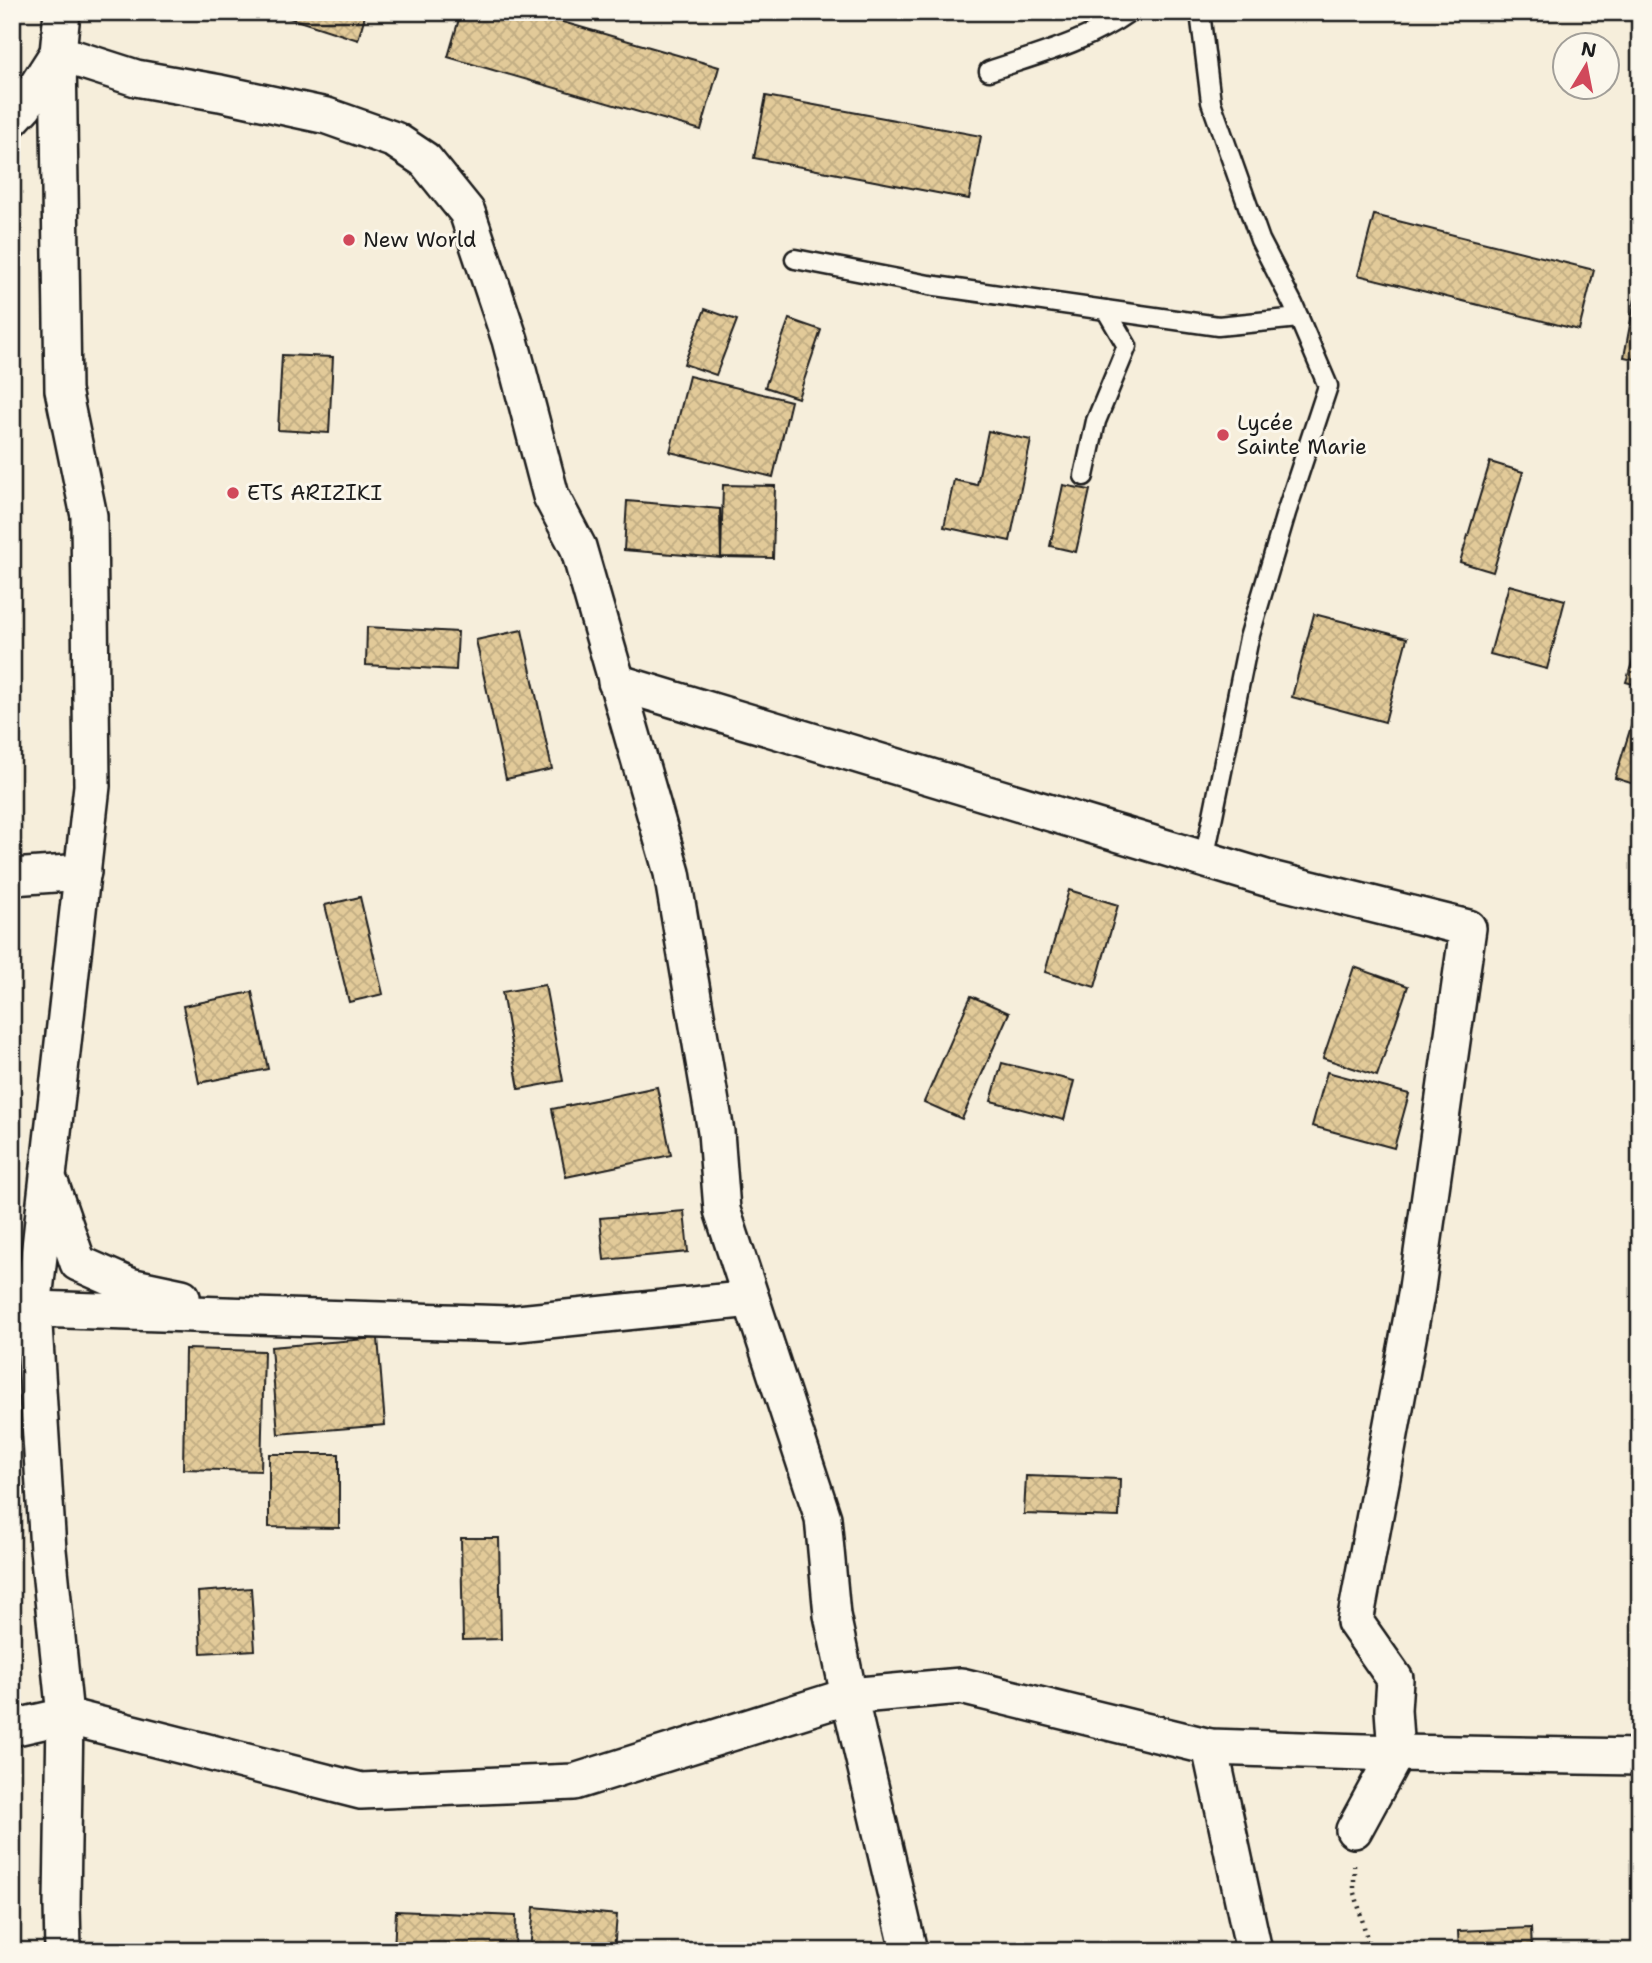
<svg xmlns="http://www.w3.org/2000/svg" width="1652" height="1963" viewBox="0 0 1652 1963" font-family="'Shantell Sans',sans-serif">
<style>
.building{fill:url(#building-cross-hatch);stroke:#1c1c1c;stroke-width:2}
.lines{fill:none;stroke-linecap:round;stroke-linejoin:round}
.service-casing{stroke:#1c1c1c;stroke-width:23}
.minor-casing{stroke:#1c1c1c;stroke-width:40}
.path{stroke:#1c1c1c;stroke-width:4.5;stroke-dasharray:2 5;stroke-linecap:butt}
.service{stroke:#fbf7ec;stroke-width:18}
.minor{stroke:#fbf7ec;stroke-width:35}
.poi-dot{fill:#d1495b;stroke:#fbf7ec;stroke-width:2.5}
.labels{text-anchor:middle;stroke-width:6;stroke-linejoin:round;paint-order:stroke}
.poi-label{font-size:21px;fill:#1c1c1c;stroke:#fbf7ec;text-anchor:start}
</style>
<defs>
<pattern id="building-cross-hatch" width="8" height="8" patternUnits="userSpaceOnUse" patternTransform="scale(1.75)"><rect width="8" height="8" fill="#e2ca99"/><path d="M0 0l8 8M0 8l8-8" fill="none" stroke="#c1ad83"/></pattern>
</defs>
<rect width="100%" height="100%" fill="#f6eedb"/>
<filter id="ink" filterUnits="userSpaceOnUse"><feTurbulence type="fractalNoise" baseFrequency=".0143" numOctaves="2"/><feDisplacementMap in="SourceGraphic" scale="14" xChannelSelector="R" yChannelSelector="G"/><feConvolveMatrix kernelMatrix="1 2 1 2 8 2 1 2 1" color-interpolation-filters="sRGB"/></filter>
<g filter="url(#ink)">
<g class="building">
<polygon points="271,12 366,12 358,40"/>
<polygon points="461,12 528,12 719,67 701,130 448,57"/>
<polygon points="766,96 981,136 969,199 754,158"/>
<polygon points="1374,215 1594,270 1579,330 1358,275"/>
<polygon points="1636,293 1640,294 1640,360 1624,357"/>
<polygon points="705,309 737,320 716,375 684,364"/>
<polygon points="789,319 821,330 798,398 765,387"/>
<polygon points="282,355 333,357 329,433 278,430"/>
<polygon points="689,376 791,401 773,477 670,452"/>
<polygon points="988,431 1031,440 1010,541 944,527 954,480 977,485"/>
<polygon points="1490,462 1523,472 1493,572 1460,562"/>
<polygon points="723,485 775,486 773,558 721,557"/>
<polygon points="1063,485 1090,490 1076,552 1050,546"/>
<polygon points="627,501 720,509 721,558 624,550"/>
<polygon points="1509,585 1565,600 1547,669 1490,654"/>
<polygon points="1314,614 1407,638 1385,722 1292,697"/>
<polygon points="367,627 458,632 456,670 366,665"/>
<polygon points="522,630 552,769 506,779 476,640"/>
<polygon points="1640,637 1640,686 1626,682"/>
<polygon points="1639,701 1640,701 1640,786 1615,778"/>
<polygon points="1069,890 1118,905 1095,987 1045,972"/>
<polygon points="360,897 383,994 349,1002 325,905"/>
<polygon points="1354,967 1408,986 1377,1076 1323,1058"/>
<polygon points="545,985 563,1081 519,1089 502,992"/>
<polygon points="252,992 268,1069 199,1083 183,1006"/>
<polygon points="971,996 1009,1013 962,1119 924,1102"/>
<polygon points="1002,1063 1074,1081 1064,1120 991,1101"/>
<polygon points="1327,1072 1409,1094 1394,1148 1312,1126"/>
<polygon points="657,1087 671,1155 566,1177 552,1109"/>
<polygon points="684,1211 688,1252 604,1260 600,1218"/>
<polygon points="378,1338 385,1425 278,1434 271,1347"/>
<polygon points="185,1349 264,1351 261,1471 183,1469"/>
<polygon points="269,1454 339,1454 339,1528 269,1527"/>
<polygon points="1026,1476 1120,1479 1119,1517 1024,1514"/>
<polygon points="461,1538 499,1538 501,1639 463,1640"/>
<polygon points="251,1588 255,1650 201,1653 198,1592"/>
<polygon points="534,1907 617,1915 614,1951 530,1951"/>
<polygon points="396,1911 516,1916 515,1951 394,1951"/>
<polygon points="1531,1928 1532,1951 1459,1951 1458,1931"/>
</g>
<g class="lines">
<defs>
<g id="service">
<polyline points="1200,12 1211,102 1260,240 1293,304 1328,386 1286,513 1249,638 1204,860"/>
<path d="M989,71C1036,55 1087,42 1129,12"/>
<polyline points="795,259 929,285 1218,326 1299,318"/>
<polyline points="1084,476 1096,421 1127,346 1106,310"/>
</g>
<g id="minor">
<polyline points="62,12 58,53 63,390 89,516 92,786 33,1309 48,1550 65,1716 62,1904 63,1951"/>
<polyline points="12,119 24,106 58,53 136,78 220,93 327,116 395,140 425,160 467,212 510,340 551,496 578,547 672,873 716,1132 722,1210 823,1518 832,1615 849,1696 909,1951"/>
<polyline points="616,682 1266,878 1468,928 1416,1295 1355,1622 1395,1679 1393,1710 1396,1753 1354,1830"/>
<polyline points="12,877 83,872"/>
<polyline points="51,1185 78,1263 130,1286 182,1297"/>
<polyline points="12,1312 33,1309 509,1324 751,1299"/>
<polyline points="12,1728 65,1716 361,1791 574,1782 849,1696 961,1686 1210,1747 1396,1753 1640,1757"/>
<polyline points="1210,1747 1254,1951"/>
</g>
</defs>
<use href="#service" class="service-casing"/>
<use href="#minor" class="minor-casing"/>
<polyline class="path" points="1354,1865 1354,1889 1369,1946 1372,1951"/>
<use href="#service" class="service"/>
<use href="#minor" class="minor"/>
</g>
</g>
<g class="poi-dot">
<circle cx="349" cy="240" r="7"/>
<circle cx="1223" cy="435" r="7"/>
<circle cx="233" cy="493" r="7"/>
</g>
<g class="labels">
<g class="poi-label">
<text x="363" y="247">New World</text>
<text x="1237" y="430">Lycée<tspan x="1237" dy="24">Sainte Marie</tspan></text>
<text x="247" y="500">ETS ARIZIKI</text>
</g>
</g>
<rect width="1652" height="1963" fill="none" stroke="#fbf7ec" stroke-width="42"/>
<rect x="21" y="21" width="1610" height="1921" fill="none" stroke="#1c1c1c" stroke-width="2.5" filter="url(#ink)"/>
<g transform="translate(1586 66) rotate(10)"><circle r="33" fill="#fbf7ec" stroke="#a29f99" stroke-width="2"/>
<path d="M0-5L12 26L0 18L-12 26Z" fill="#d1495b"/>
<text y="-10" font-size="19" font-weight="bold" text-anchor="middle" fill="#1c1c1c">N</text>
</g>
</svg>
